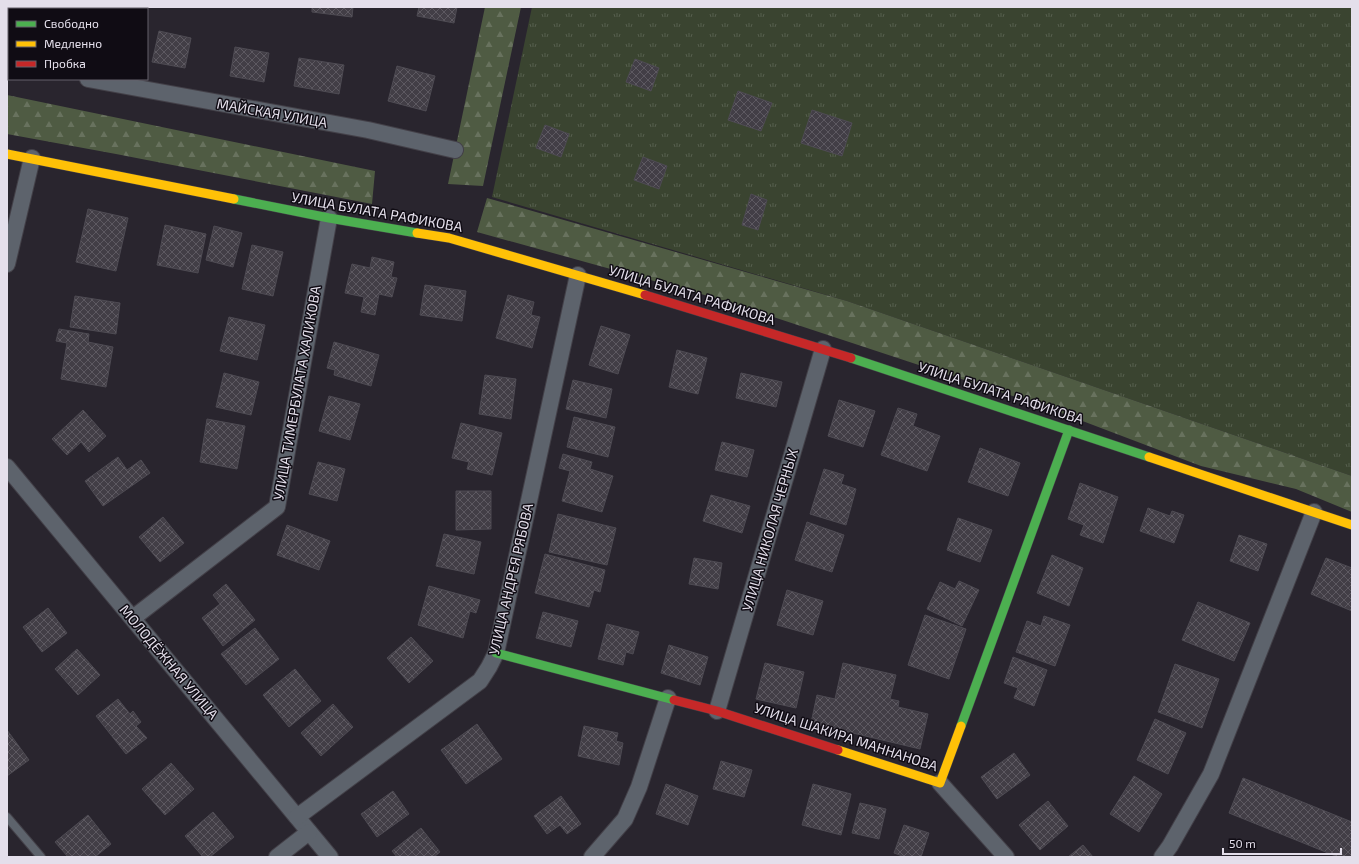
<svg xmlns="http://www.w3.org/2000/svg" width="1359" height="864" viewBox="0 0 1359 864" font-family="'Exo 2',sans-serif">
<style>
.grass{fill:url(#grass-tufts)}
.forest{fill:url(#forest-firs)}
.building{fill:url(#building-cross-hatch);stroke:#4e4b53}
.lines{fill:none;stroke-linecap:round;stroke-linejoin:round}
.lane-casing{stroke:#434048;stroke-width:10}
.street-casing{stroke:#434048;stroke-width:18}
.fast-casing{stroke:#434048;stroke-width:10}
.slow-casing{stroke:#434048;stroke-width:10}
.jam-casing{stroke:#434048;stroke-width:10}
.lane{stroke:#5d636c;stroke-width:8}
.street{stroke:#5d636c;stroke-width:16}
.fast{stroke:#4caf50;stroke-width:9}
.slow{stroke:#ffc107;stroke-width:9}
.jam{stroke:#c62828;stroke-width:9}
.labels{text-anchor:middle;stroke-width:3;stroke-linejoin:round;paint-order:stroke}
.street-label{font-size:14px;fill:#e4dfeb;stroke:#100c14}
</style>
<defs>
<pattern id="grass-tufts" width="24" height="20" patternUnits="userSpaceOnUse"><rect width="24" height="20" fill="#3a4430"/><path d="M3 7l-1-3M5 7V3M7 7l1-3M15 17l-1-3M17 17v-4M19 17l1-3" fill="none" stroke="#565f4e"/></pattern>
<pattern id="forest-firs" width="22" height="20" patternUnits="userSpaceOnUse"><rect width="22" height="20" fill="#4f5b43"/><path d="M5 1l3.5 6h-7zM16 11l3.5 6h-7z" fill="#68725e"/></pattern>
<pattern id="building-cross-hatch" width="8" height="8" patternUnits="userSpaceOnUse"><rect width="8" height="8" fill="#423e46"/><path d="M0 0l8 8M0 8l8-8" fill="none" stroke="#5d5961"/></pattern>
</defs>
<rect width="100%" height="100%" fill="#29252e"/>
<polygon class="grass" points="532,7 1352,7 1352,476 847,301 492,197"/>
<g class="forest">
<polygon points="485,7 521,7 483,186 448,184"/>
<polygon points="7,95 375,171 372,204 116,154 7,134"/>
<polygon points="487,198 847,301 1352,476 1352,512 1296,489 1201,466 1043,406 719,299 477,232"/>
</g>
<g class="building">
<polygon points="7,7 29,7 28,9 9,9 9,36 7,36"/>
<polygon points="312,7 353,7 352,17 312,12"/>
<polygon points="419,7 457,7 454,23 417,16"/>
<polygon points="159,31 191,38 185,68 152,62"/>
<polygon points="235,47 269,53 264,82 230,76"/>
<polygon points="299,58 344,65 339,94 294,86"/>
<polygon points="635,59 659,68 651,91 626,82"/>
<polygon points="397,66 435,76 426,111 388,101"/>
<polygon points="738,91 772,103 761,131 728,120"/>
<polygon points="812,110 852,123 842,156 801,143"/>
<polygon points="545,125 569,134 561,157 536,148"/>
<polygon points="643,157 667,166 659,189 634,180"/>
<polygon points="751,194 767,200 758,230 742,225"/>
<polygon points="88,209 128,218 116,271 76,262"/>
<polygon points="165,225 206,234 198,273 157,265"/>
<polygon points="214,226 242,233 233,267 206,260"/>
<polygon points="252,245 283,252 273,296 242,289"/>
<polygon points="372,257 394,262 391,277 397,278 392,297 379,294 375,315 361,312 364,297 345,293 352,264 370,268"/>
<polygon points="425,285 466,291 462,321 420,315"/>
<polygon points="508,295 534,302 531,315 540,317 532,348 496,338"/>
<polygon points="75,296 120,303 116,334 70,327"/>
<polygon points="229,317 265,325 257,360 220,351"/>
<polygon points="601,326 630,335 618,374 589,365"/>
<polygon points="59,329 89,334 88,342 113,347 106,387 61,379 67,343 56,341"/>
<polygon points="334,342 379,355 371,386 334,375 335,370 327,368"/>
<polygon points="677,350 707,358 698,394 669,387"/>
<polygon points="224,373 259,382 251,415 216,407"/>
<polygon points="741,373 782,382 776,407 736,398"/>
<polygon points="485,375 516,379 511,419 479,414"/>
<polygon points="573,380 612,389 606,418 566,409"/>
<polygon points="329,396 360,404 350,440 319,431"/>
<polygon points="839,400 875,411 863,447 828,436"/>
<polygon points="898,408 917,414 913,426 940,436 927,471 881,455"/>
<polygon points="83,410 106,436 89,452 81,442 67,455 52,439"/>
<polygon points="574,417 615,427 608,457 567,447"/>
<polygon points="207,419 245,426 237,469 200,462"/>
<polygon points="461,423 502,433 492,475 467,469 469,462 452,458"/>
<polygon points="722,442 754,450 747,477 715,470"/>
<polygon points="980,448 1020,463 1008,496 968,482"/>
<polygon points="563,454 592,462 590,469 613,476 602,512 562,501 570,471 559,468"/>
<polygon points="118,457 127,470 141,460 150,473 103,506 85,481"/>
<polygon points="318,462 345,469 337,501 309,494"/>
<polygon points="824,469 844,475 841,484 856,489 846,525 810,514"/>
<polygon points="1080,483 1118,497 1103,543 1080,535 1084,525 1068,519"/>
<polygon points="456,491 491,491 491,529 456,530"/>
<polygon points="711,495 750,506 742,533 703,521"/>
<polygon points="1148,508 1170,516 1172,511 1184,515 1174,543 1140,531"/>
<polygon points="558,514 616,528 607,565 549,552"/>
<polygon points="163,517 184,543 160,562 139,537"/>
<polygon points="958,518 992,530 980,562 947,550"/>
<polygon points="807,522 844,535 832,572 795,560"/>
<polygon points="287,525 330,541 319,570 277,555"/>
<polygon points="444,534 481,542 474,574 436,566"/>
<polygon points="1239,535 1267,544 1258,571 1230,561"/>
<polygon points="545,554 605,570 600,592 594,590 589,607 535,593"/>
<polygon points="1052,555 1083,568 1069,606 1037,593"/>
<polygon points="694,558 722,563 718,589 689,584"/>
<polygon points="1326,558 1352,568 1352,611 1311,594"/>
<polygon points="959,581 979,590 962,626 927,609 940,582 955,589"/>
<polygon points="226,584 255,620 223,646 202,618 220,604 213,595"/>
<polygon points="429,586 480,600 476,613 470,611 463,638 418,625"/>
<polygon points="787,590 823,601 813,635 777,625"/>
<polygon points="1198,602 1250,623 1234,661 1182,640"/>
<polygon points="48,608 67,633 42,652 23,627"/>
<polygon points="543,612 578,621 571,647 536,638"/>
<polygon points="925,615 966,629 949,679 908,665"/>
<polygon points="1044,616 1070,625 1055,666 1016,652 1027,621 1041,626"/>
<polygon points="607,624 639,632 633,654 626,652 623,665 598,659"/>
<polygon points="255,628 279,659 246,685 221,654"/>
<polygon points="411,637 433,661 409,683 387,658"/>
<polygon points="669,645 708,657 700,685 661,673"/>
<polygon points="77,649 100,675 78,695 55,669"/>
<polygon points="1013,657 1047,670 1034,706 1014,698 1018,688 1004,683"/>
<polygon points="765,663 804,672 796,708 756,699"/>
<polygon points="843,663 896,675 890,699 899,701 898,707 928,714 920,749 811,723 817,695 835,699"/>
<polygon points="1175,664 1219,679 1202,728 1158,712"/>
<polygon points="295,669 321,701 289,727 263,695"/>
<polygon points="118,699 130,714 133,711 141,722 136,726 147,738 126,754 96,716"/>
<polygon points="333,704 353,727 321,756 301,733"/>
<polygon points="1155,719 1186,733 1168,774 1137,760"/>
<polygon points="477,724 502,759 466,784 441,750"/>
<polygon points="584,726 618,733 616,741 623,743 619,765 578,756"/>
<polygon points="7,730 29,760 7,776"/>
<polygon points="1014,753 1030,775 997,799 981,777"/>
<polygon points="721,761 752,770 744,797 713,789"/>
<polygon points="171,763 194,789 165,815 142,789"/>
<polygon points="1134,776 1162,794 1139,832 1110,814"/>
<polygon points="1243,778 1352,822 1352,857 1338,857 1229,813"/>
<polygon points="666,784 698,796 688,825 656,814"/>
<polygon points="813,784 851,794 841,835 802,825"/>
<polygon points="393,791 409,814 377,837 361,814"/>
<polygon points="561,796 581,824 567,834 560,825 547,834 534,816"/>
<polygon points="1048,801 1068,826 1040,850 1019,825"/>
<polygon points="860,803 886,809 879,839 852,833"/>
<polygon points="213,812 234,837 210,857 203,857 185,836"/>
<polygon points="88,815 111,844 95,857 68,857 55,842"/>
<polygon points="904,825 929,833 921,857 905,857 894,853"/>
<polygon points="421,828 440,852 434,857 397,857 392,851"/>
<polygon points="1083,845 1093,857 1068,857"/>
</g>
<g class="lines">
<defs>
<polyline id="lane" points="7,817 41,857"/>
<g id="street">
<polyline points="58,9 59,7"/>
<polyline points="7,64 9,64"/>
<polyline points="88,79 368,130 455,150"/>
<polyline points="7,264 32,158"/>
<polyline points="7,467 330,857"/>
<polyline points="133,618 277,507 329,218"/>
<polyline points="717,711 823,349"/>
<polyline points="940,783 1006,857"/>
<polyline points="297,817 480,681 489,667 496,653 578,275"/>
<polyline points="277,857 309,832"/>
<polyline points="592,857 625,819 639,787 668,698"/>
<polyline points="1162,857 1170,846 1211,774 1314,512"/>
</g>
<g id="fast">
<polyline points="234,199 329,218 417,233"/>
<polyline points="851,358 1149,457"/>
<polyline points="496,653 674,700"/>
<polyline points="961,726 1069,430"/>
</g>
<g id="slow">
<polyline points="7,154 234,199"/>
<polyline points="417,233 449,238 645,295"/>
<polyline points="1149,457 1352,525"/>
<polyline points="838,750 940,783 961,726"/>
</g>
<g id="jam">
<polyline points="645,295 851,358"/>
<polyline points="674,700 717,711 838,750"/>
</g>
</defs>
<use href="#lane" class="lane-casing"/>
<use href="#street" class="street-casing"/>
<use href="#fast" class="fast-casing"/>
<use href="#slow" class="slow-casing"/>
<use href="#jam" class="jam-casing"/>
<use href="#lane" class="lane"/>
<use href="#street" class="street"/>
<use href="#fast" class="fast"/>
<use href="#slow" class="slow"/>
<use href="#jam" class="jam"/>
</g>
<g class="labels">
<g class="street-label">
<text transform="translate(272 113) rotate(10)" y="5">МАЙСКАЯ УЛИЦА</text>
<text transform="translate(377 212) rotate(10)" y="5">УЛИЦА БУЛАТА РАФИКОВА</text>
<text transform="translate(692 295) rotate(17)" y="5">УЛИЦА БУЛАТА РАФИКОВА</text>
<text transform="translate(297 393) rotate(-80)" y="5">УЛИЦА ТИМЕРБУЛАТА ХАЛИКОВА</text>
<text transform="translate(1001 393) rotate(18)" y="5">УЛИЦА БУЛАТА РАФИКОВА</text>
<text transform="translate(770 530) rotate(-74)" y="5">УЛИЦА НИКОЛАЯ ЧЕРНЫХ</text>
<text transform="translate(511 579) rotate(-77)" y="5">УЛИЦА АНДРЕЯ РЯБОВА</text>
<text transform="translate(169 662) rotate(50)" y="5">МОЛОДЁЖНАЯ УЛИЦА</text>
<text transform="translate(846 737) rotate(18)" y="5">УЛИЦА ШАКИРА МАННАНОВА</text>
</g>
</g>
<rect width="1359" height="864" fill="none" stroke="#e4dfeb" stroke-width="16"/>
<rect x="8" y="8" width="140" height="72" fill="#100c14" stroke="#65606a"/>
<rect x="16" y="21" width="20" height="6" fill="#4caf50" stroke="#65606a"/>
<text x="44" y="28" font-size="12" fill="#e4dfeb">Свободно</text>
<rect x="16" y="41" width="20" height="6" fill="#ffc107" stroke="#65606a"/>
<text x="44" y="48" font-size="12" fill="#e4dfeb">Медленно</text>
<rect x="16" y="61" width="20" height="6" fill="#c62828" stroke="#65606a"/>
<text x="44" y="68" font-size="12" fill="#e4dfeb">Пробка</text>
<path d="M1223 848v6h118v-6" fill="none" stroke="#e4dfeb" stroke-width="2"/>
<text x="1229" y="848" font-size="12" fill="#e4dfeb" stroke="#100c14" stroke-width="3" paint-order="stroke">50 m</text>
</svg>
